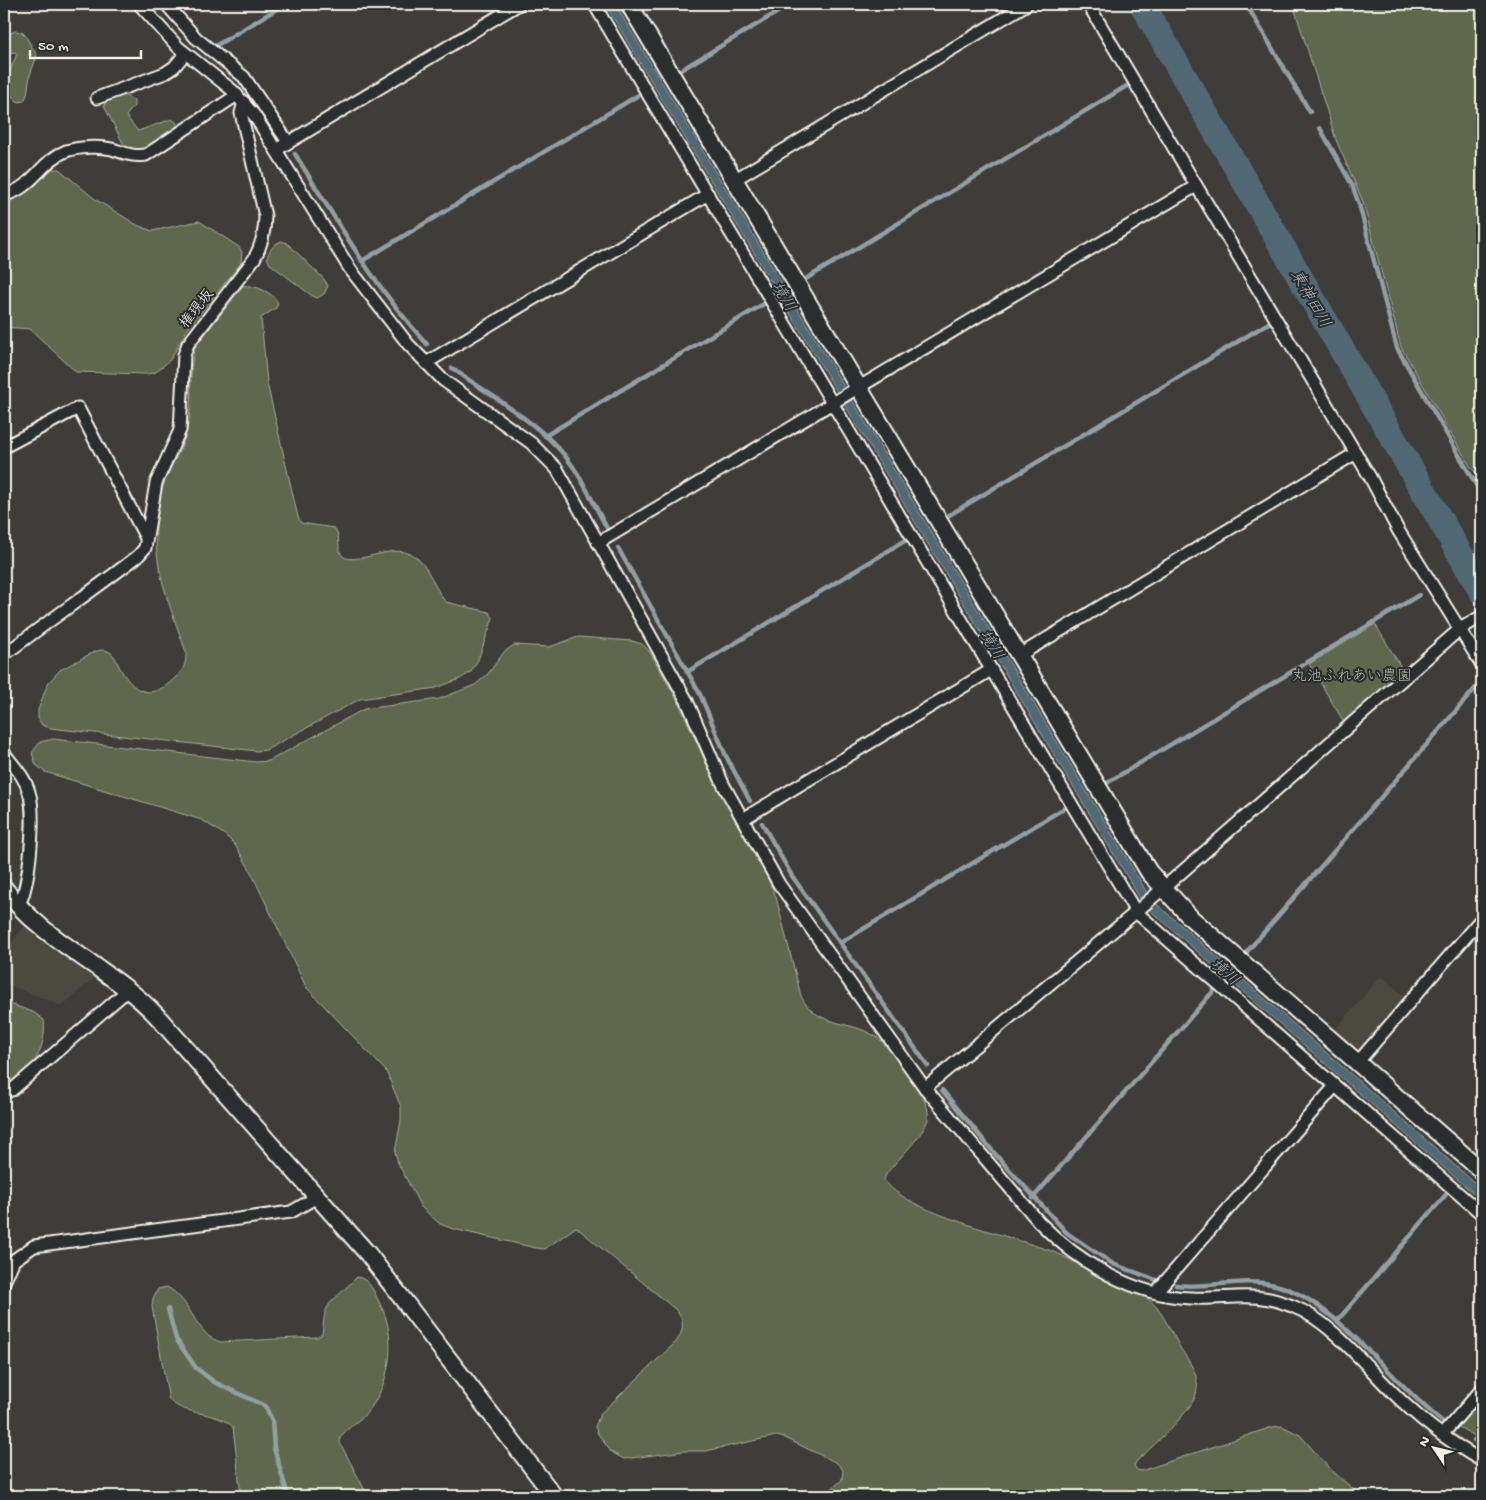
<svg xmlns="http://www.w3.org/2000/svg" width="1486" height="1500" viewBox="0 0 1486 1500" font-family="'Gochi Hand','Klee One',sans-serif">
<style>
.built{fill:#4c4841}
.green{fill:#5f674e;stroke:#aaac9b}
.water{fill:#516875;stroke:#929fa3}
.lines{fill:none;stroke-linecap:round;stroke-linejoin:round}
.stream{stroke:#929fa3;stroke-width:4.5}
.river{stroke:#516875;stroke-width:26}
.street-casing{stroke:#f4f1e8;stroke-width:15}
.secondary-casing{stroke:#f4f1e8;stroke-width:20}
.street{stroke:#2a2d2e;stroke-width:11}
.secondary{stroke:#2a2d2e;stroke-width:16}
.labels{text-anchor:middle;stroke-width:4;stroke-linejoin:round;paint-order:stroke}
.street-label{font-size:15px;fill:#f4f1e8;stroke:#2a2d2e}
.park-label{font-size:15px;fill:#b1b3a3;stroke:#2a2d2e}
.water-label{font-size:16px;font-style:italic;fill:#abb3b4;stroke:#2a2d2e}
</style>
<rect width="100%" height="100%" fill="#3e3d39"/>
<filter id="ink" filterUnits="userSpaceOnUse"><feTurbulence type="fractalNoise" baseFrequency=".02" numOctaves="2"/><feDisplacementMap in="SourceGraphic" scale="10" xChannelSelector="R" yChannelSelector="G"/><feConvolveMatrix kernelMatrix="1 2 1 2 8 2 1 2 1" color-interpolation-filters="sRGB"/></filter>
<g filter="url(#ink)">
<g class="built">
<polygon points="26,925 97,976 62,1006 4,983 4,951"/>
<polygon points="1381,976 1407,998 1362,1050 1354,1049 1334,1031"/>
</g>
<g class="green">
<polygon points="1293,4 1482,4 1482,474 1476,473 1471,468 1401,347 1363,202 1336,140"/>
<polygon points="15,31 22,32 25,35 37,56 30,75 27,95 24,101 18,102 11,95 8,75 17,54 15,52 4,54 4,36"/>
<polygon points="120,93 134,100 134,106 126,116 138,131 172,119 177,123 177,128 144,151 126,149 104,106 106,99"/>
<polygon points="51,169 59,169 95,199 137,225 152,231 199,221 239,247 242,252 241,263 187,330 170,360 156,372 147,374 76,372 30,329 4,327 4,198"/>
<path d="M281,241L287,243L324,279L328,286L324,294L317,298L311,295L270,264L267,258C269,250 273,245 281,241Z"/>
<path d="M243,286C254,284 274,293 278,303L276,308L261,318L267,383L298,517L301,523L334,528C343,537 334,550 345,558C369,563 398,539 419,560C431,572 435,590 446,602L489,612L493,618L478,660L471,672L460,679L436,688L360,699L266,750L257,751L50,728L42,725L38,718V710L48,683L60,670L96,651C101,650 106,649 111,653C116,657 118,665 121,670C137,698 156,698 177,676C185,668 186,662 186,652C166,595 144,547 163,486C169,467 183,450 187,430C194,403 187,374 195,347Z"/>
<polygon points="1375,624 1404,672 1345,724 1309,664"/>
<path d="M578,637L632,641L642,644L650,652L680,705L717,787L768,879L776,897L801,996C815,1027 850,1020 875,1036C894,1048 911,1081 924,1100C927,1106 929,1112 928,1119C924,1135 897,1160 887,1173L884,1179C903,1213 1018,1237 1056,1253C1074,1260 1089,1272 1106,1280C1120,1287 1139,1291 1151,1301C1164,1314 1172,1334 1181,1349C1190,1363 1201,1377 1196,1394C1192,1412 1150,1448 1136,1462L1134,1466L1137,1470L1141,1471L1272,1427L1282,1426L1300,1435L1328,1467L1361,1496H823L842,1480L843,1470L837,1463L785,1438L776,1436L706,1451H684L624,1459L611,1452L598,1434L595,1427L600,1414L676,1342C684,1330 685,1322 676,1310L576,1227L545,1249L536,1248L453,1229L440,1224L421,1207L398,1163L395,1152L401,1121V1107L386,1071L306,987L249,868L235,845L225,835L202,820L45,772L36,765L32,753L40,742L53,739L256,762L269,761L364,709L439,699L475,685L488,674L504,652L514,645L549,647Z"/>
<path d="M4,1002L33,1012L44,1020C47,1048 32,1075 4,1085Z"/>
<path d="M357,1277C370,1279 374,1292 379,1302C397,1334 392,1379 370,1409C362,1420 347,1427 340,1438V1443L368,1496H241L233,1427C215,1410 187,1417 169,1400L152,1307L153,1298L158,1289L167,1287C193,1301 195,1336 221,1342L317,1337L322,1334L325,1312L330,1303Z"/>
<polygon points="1482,1394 1482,1441 1459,1427 1459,1421"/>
</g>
<polygon class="water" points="605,4 615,4 1151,899 1482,1189 1482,1201 1144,905"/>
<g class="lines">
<g class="stream">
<polyline points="1246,4 1310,112"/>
<polyline points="217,45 285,4"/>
<polyline points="679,71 791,4"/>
<polyline points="1320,128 1352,185 1359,204 1397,348 1482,495"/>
<path d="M295,154C336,219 374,287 427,344"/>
<polyline points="362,261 642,93"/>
<polyline points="804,280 1130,84"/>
<path d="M452,368C485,392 533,420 559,449C580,471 592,502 607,528"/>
<polyline points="545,436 767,302"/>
<polyline points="946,517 1272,321"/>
<polyline points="618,548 700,694 726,756 750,801"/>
<polyline points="687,672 908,539"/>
<polyline points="1105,784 1419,595"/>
<polyline points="762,823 792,876 928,1066"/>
<polyline points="840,943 1068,806"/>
<polyline points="1245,954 1480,683"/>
<polyline points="942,1090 995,1154 1067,1233 1113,1264 1159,1281"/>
<polyline points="1479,1157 1482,1153"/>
<polyline points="1033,1198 1216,988"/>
<path d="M1176,1285C1208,1289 1243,1277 1275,1285C1333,1298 1393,1384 1443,1422"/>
<polyline points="168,1309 176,1339 196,1368 214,1382 265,1406 272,1420 274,1448 288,1496"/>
<polyline points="1337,1321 1449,1191"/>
<polyline points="1474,1440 1482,1445"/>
</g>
<polyline class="river" points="1142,4 1482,592"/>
<defs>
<g id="street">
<path d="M139,4L178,47L232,90L254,115L350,269L408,344L443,380L531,443L557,469L687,701L723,784L779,884L925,1088L1039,1222C1078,1262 1133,1296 1191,1298C1230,1300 1254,1290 1292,1306C1336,1323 1371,1374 1406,1405C1429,1427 1455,1445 1482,1461"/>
<polyline points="166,4 196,38 244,77 288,142"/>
<polyline points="594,4 1136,912 1482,1214"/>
<polyline points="1088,4 1370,477 1398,530 1482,665"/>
<polyline points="97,98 165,73 174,67 185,54"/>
<polyline points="276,150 519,4"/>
<polyline points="734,180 1027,4"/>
<path d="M4,195C32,189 41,161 66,151C79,147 99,146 112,149C125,153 132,157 146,155L237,95"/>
<polyline points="426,363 708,194"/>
<polyline points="4,447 78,408 146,538"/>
<polyline points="598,543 1196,186"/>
<path d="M4,655C48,621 94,590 138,556L145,548L156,483L180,430L184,355L188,344L254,259C262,245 265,233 265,216L241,113L244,102"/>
<polyline points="1018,656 1356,453"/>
<path d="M4,753C13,765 25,777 29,792C36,813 30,888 18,906"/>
<polyline points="743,819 991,670"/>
<polyline points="1357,1063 1482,918"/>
<polyline points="925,1088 1136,912 1460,629 1482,616"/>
<polyline points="4,1092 12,1090 128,990"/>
<polyline points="4,1282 14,1260 34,1246 291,1212 317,1197"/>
<polyline points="1156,1292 1335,1086"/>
<polyline points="1442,1435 1482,1389"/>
</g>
<g id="secondary">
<polyline points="629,4 1149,872 1191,918 1482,1171"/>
<path d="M4,888C44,943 110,967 156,1015L368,1254L554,1496"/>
</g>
</defs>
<use href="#street" class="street-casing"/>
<use href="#secondary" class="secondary-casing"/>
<use href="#street" class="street"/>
<use href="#secondary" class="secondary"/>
</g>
</g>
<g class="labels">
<g class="street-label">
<text transform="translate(196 308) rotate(-52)" y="5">権現坂</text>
</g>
<g class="park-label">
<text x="1352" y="680">丸池ふれあい農園</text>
</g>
<g class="water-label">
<text transform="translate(785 296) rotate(59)" y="6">境川</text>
<text transform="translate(1312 298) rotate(60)" y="6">東神田川</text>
<text transform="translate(993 644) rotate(59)" y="6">境川</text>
<text transform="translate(1226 971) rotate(41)" y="6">境川</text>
</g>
</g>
<rect width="1486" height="1500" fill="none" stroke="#2a2d2e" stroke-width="20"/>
<rect x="10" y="10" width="1466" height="1480" fill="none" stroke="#f4f1e8" stroke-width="2" filter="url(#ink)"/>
<g transform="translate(1434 1448) rotate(305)" stroke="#2a2d2e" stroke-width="4" paint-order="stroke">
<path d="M0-4L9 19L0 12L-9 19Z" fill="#f4f1e8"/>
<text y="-8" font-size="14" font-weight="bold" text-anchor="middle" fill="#f4f1e8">N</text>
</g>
<path d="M30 50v8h111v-8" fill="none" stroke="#f4f1e8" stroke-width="2.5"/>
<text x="38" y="50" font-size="15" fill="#f4f1e8" stroke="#2a2d2e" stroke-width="4" paint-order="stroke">50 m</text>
</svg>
